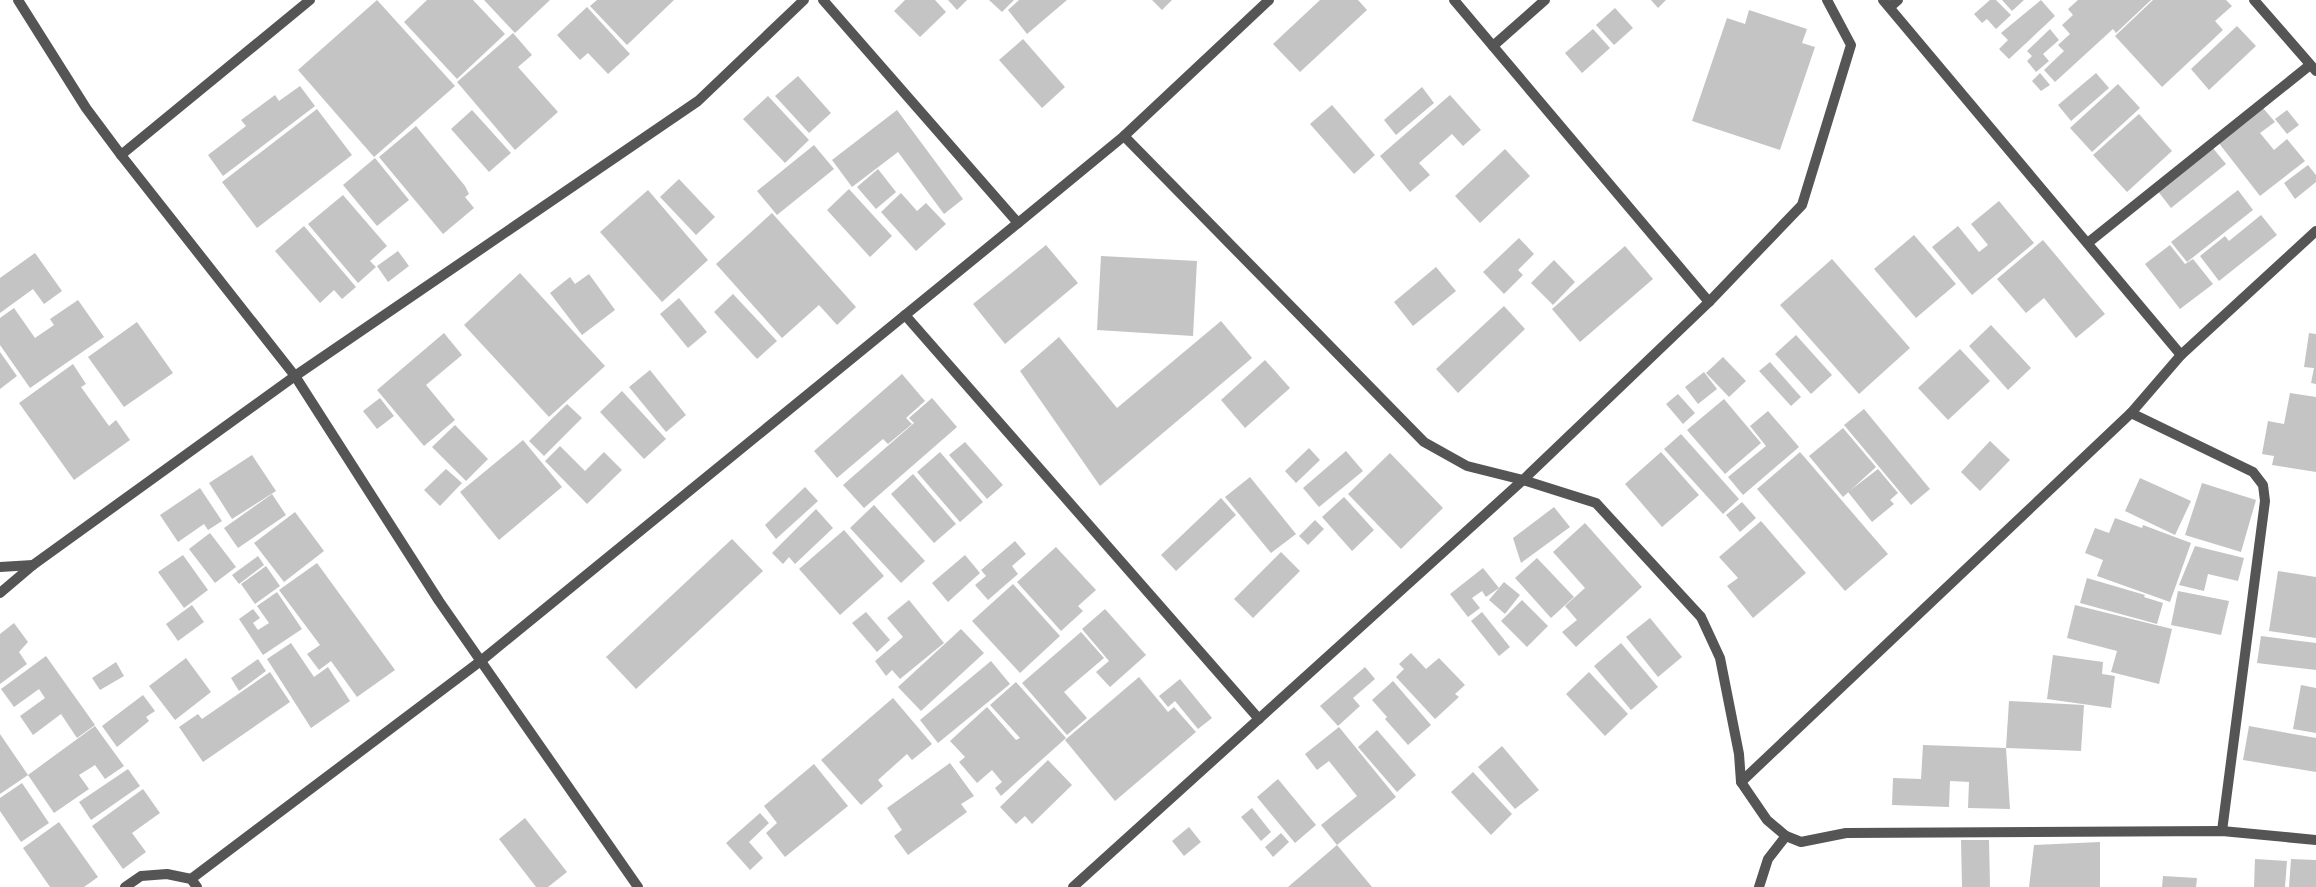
<svg xmlns="http://www.w3.org/2000/svg" width="2316" height="887" viewBox="0 0 2316 887" font-family="'PT Sans Narrow',sans-serif">
<style>
.building{fill:#c4c4c4}
.lines{fill:none;stroke-linecap:round;stroke-linejoin:round}
.minor{stroke:#555;stroke-width:10}
</style>
<rect width="100%" height="100%" fill="#fff"/>
<g class="building">
<polygon points="377,0 455,86 374,157 298,70"/>
<polygon points="427,0 473,0 505,34 457,79 404,22"/>
<polygon points="484,0 550,0 515,33"/>
<polygon points="597,0 674,0 627,45 590,6"/>
<polygon points="905,0 935,0 946,12 920,37 894,11"/>
<polygon points="948,0 967,0 957,10"/>
<polygon points="989,0 1014,0 1002,12"/>
<polygon points="1019,0 1067,0 1027,34 1008,10"/>
<polygon points="1152,0 1172,0 1162,10"/>
<polygon points="1320,0 1358,0 1367,10 1300,72 1273,44"/>
<polygon points="1651,0 1666,0 1658,8"/>
<polygon points="1990,0 1996,0 2011,15 1996,29 1987,19 1982,23 1974,14"/>
<polygon points="2002,0 2024,0 2012,11"/>
<polygon points="2041,0 2055,16 2009,59 1999,49 2008,40 2001,33"/>
<polygon points="2078,0 2151,0 2116,33 2113,29 2055,82 2044,70 2064,51 2058,45 2070,34 2062,25 2073,15 2068,9"/>
<polygon points="2153,0 2226,0 2232,6 2215,21 2223,30 2162,87 2115,36"/>
<polygon points="587,7 630,54 608,74 588,53 580,60 557,35"/>
<polygon points="1615,8 1633,28 1614,45 1596,25"/>
<polygon points="1749,10 1807,29 1802,43 1815,47 1780,150 1692,121 1727,18 1745,24"/>
<polygon points="2237,26 2256,46 2209,90 2191,69"/>
<polygon points="1593,29 1610,48 1582,73 1565,53"/>
<polygon points="2050,29 2059,40 2043,54 2049,61 2036,72 2027,61 2032,56 2027,51"/>
<polygon points="513,33 532,55 518,67 558,112 515,150 457,82"/>
<polygon points="1023,39 1065,87 1042,108 999,60"/>
<polygon points="2040,73 2050,85 2041,91 2032,81"/>
<polygon points="2096,73 2109,88 2071,121 2058,105"/>
<polygon points="798,76 831,113 809,133 775,96"/>
<polygon points="2118,84 2140,108 2092,152 2070,128"/>
<polygon points="300,86 315,106 223,176 208,155 246,126 241,120 275,95 279,101"/>
<polygon points="1422,87 1434,103 1396,135 1384,120"/>
<polygon points="1450,95 1481,130 1463,146 1452,134 1419,163 1430,175 1410,192 1380,156"/>
<polygon points="768,96 809,140 785,163 743,119"/>
<polygon points="1332,105 1375,155 1354,174 1310,124"/>
<polygon points="2263,108 2275,122 2260,133 2274,150 2287,139 2305,161 2260,196 2218,142"/>
<polygon points="317,109 352,155 257,228 222,182"/>
<polygon points="472,110 511,153 489,172 451,129"/>
<polygon points="897,110 963,199 944,214 898,152 852,187 832,160"/>
<polygon points="2287,110 2299,125 2287,134 2275,119"/>
<polygon points="2139,114 2172,151 2127,192 2093,155"/>
<polygon points="416,126 465,186 469,194 465,197 474,208 443,234 379,157"/>
<polygon points="814,145 834,169 777,215 757,191"/>
<polygon points="2212,147 2226,164 2171,208 2157,190"/>
<polygon points="1505,149 1530,176 1480,223 1455,196"/>
<polygon points="375,158 409,200 377,226 343,185"/>
<polygon points="2308,165 2316,175 2316,182 2295,199 2284,183"/>
<polygon points="878,169 896,192 876,209 857,187"/>
<polygon points="679,179 715,217 696,235 660,197"/>
<polygon points="849,189 892,236 870,257 827,210"/>
<polygon points="648,190 708,260 662,302 600,232"/>
<polygon points="2238,190 2253,210 2187,262 2171,242"/>
<polygon points="901,193 917,211 926,203 946,224 916,251 881,212"/>
<polygon points="343,195 387,246 370,261 376,267 358,283 308,224"/>
<polygon points="1999,201 2034,243 1972,295 1932,247 1958,226 1979,252 1988,245 1971,224"/>
<polygon points="772,213 856,307 837,325 819,305 782,338 716,264"/>
<polygon points="2261,215 2277,235 2219,281 2200,256 2225,236 2229,241"/>
<polygon points="304,226 356,287 342,299 334,290 320,303 275,251"/>
<polygon points="1914,235 1956,284 1916,318 1874,269"/>
<polygon points="1519,238 1534,254 1518,270 1523,275 1504,294 1483,272"/>
<polygon points="2043,240 2105,314 2076,338 2044,298 2026,313 1997,279"/>
<polygon points="1046,245 1078,283 1005,344 973,304"/>
<polygon points="2170,245 2185,264 2193,259 2213,284 2180,309 2145,264"/>
<polygon points="1625,246 1653,279 1580,342 1552,309"/>
<polygon points="398,251 409,266 388,282 377,266"/>
<polygon points="35,253 62,291 44,304 33,289 0,313 0,278"/>
<polygon points="1101,256 1197,261 1193,336 1097,330"/>
<polygon points="1832,259 1910,348 1859,394 1780,305"/>
<polygon points="1554,260 1575,282 1553,305 1531,283"/>
<polygon points="1436,267 1456,291 1413,326 1394,302"/>
<polygon points="520,273 605,366 549,417 464,325"/>
<polygon points="589,274 615,310 582,335 550,293 570,277 575,284"/>
<polygon points="733,294 777,341 757,359 714,312"/>
<polygon points="679,298 707,332 688,348 660,314"/>
<polygon points="78,300 104,337 30,388 0,345 0,318 14,308 35,338 54,325 50,319"/>
<polygon points="1504,306 1525,329 1458,393 1436,369"/>
<polygon points="1221,321 1252,358 1100,486 1020,371 1059,337 1117,408"/>
<polygon points="137,322 173,373 124,407 88,357"/>
<polygon points="1991,325 2031,368 2008,390 1969,346"/>
<polygon points="444,333 462,355 426,385 455,420 424,446 377,390"/>
<polygon points="2309,333 2316,334 2316,384 2311,383 2314,368 2304,367"/>
<polygon points="1796,335 1832,375 1811,394 1775,354"/>
<polygon points="1960,349 1990,381 1948,420 1918,388"/>
<polygon points="0,352 17,376 0,389"/>
<polygon points="1723,357 1746,381 1729,397 1706,373"/>
<polygon points="1265,360 1290,388 1245,428 1221,400"/>
<polygon points="1770,362 1801,397 1791,406 1759,371"/>
<polygon points="73,364 86,384 81,387 109,426 116,420 130,440 74,480 19,403"/>
<polygon points="650,370 686,415 666,432 629,387"/>
<polygon points="1704,372 1717,389 1698,404 1685,387"/>
<polygon points="902,374 925,401 906,418 912,424 888,444 883,439 837,478 814,451"/>
<polygon points="622,391 666,439 644,459 600,412"/>
<polygon points="2290,393 2316,397 2316,472 2272,465 2274,456 2262,454 2268,421 2284,424"/>
<polygon points="1678,394 1695,413 1683,424 1666,404"/>
<polygon points="380,398 394,416 377,429 363,411"/>
<polygon points="932,398 957,427 864,508 843,485 914,423 909,418"/>
<polygon points="1724,399 1761,443 1725,474 1687,430"/>
<polygon points="567,404 582,418 544,456 529,441"/>
<polygon points="1864,409 1930,489 1911,505 1844,425"/>
<polygon points="1768,411 1799,447 1743,495 1728,477 1766,446 1750,426"/>
<polygon points="455,425 488,459 466,481 432,447"/>
<polygon points="1843,428 1876,467 1843,497 1809,456"/>
<polygon points="1681,434 1739,499 1723,514 1664,449"/>
<polygon points="523,440 562,487 499,540 460,492"/>
<polygon points="1990,441 2010,460 1980,491 1961,472"/>
<polygon points="965,442 1003,485 987,499 949,455"/>
<polygon points="560,446 585,471 604,452 622,470 587,504 545,461"/>
<polygon points="1309,448 1320,460 1296,483 1285,471"/>
<polygon points="1346,451 1363,471 1319,507 1303,488"/>
<polygon points="940,452 983,502 960,522 917,472"/>
<polygon points="1661,452 1699,495 1662,527 1625,484"/>
<polygon points="1800,452 1888,554 1845,591 1757,489"/>
<polygon points="1390,453 1443,508 1401,549 1348,494"/>
<polygon points="252,455 276,491 232,519 209,483"/>
<polygon points="446,469 462,483 440,506 424,490"/>
<polygon points="1878,469 1898,493 1890,500 1894,504 1872,522 1848,492"/>
<polygon points="913,474 956,524 934,543 891,494"/>
<polygon points="1250,477 1296,534 1271,553 1225,497"/>
<polygon points="2140,478 2191,501 2175,535 2125,511"/>
<polygon points="2202,483 2256,500 2241,552 2185,535"/>
<polygon points="805,487 818,501 776,539 765,525"/>
<polygon points="200,488 222,521 208,530 204,524 178,542 160,515"/>
<polygon points="272,494 286,515 238,548 224,528"/>
<polygon points="1344,497 1374,530 1352,551 1322,517"/>
<polygon points="1221,498 1236,515 1176,571 1161,555"/>
<polygon points="1742,502 1756,518 1740,532 1726,515"/>
<polygon points="874,505 925,561 901,583 850,528"/>
<polygon points="1554,507 1570,527 1521,563 1513,538"/>
<polygon points="816,509 833,528 795,564 789,557 783,564 772,553"/>
<polygon points="295,512 324,551 284,582 254,543"/>
<polygon points="2115,518 2142,528 2143,525 2191,543 2170,602 2097,576 2103,560 2085,553 2095,528 2109,533"/>
<polygon points="1315,520 1324,529 1308,545 1299,536"/>
<polygon points="1761,521 1806,573 1753,618 1727,586 1738,578 1719,557"/>
<polygon points="1585,523 1642,587 1576,647 1562,632 1577,620 1565,606 1585,588 1553,552"/>
<polygon points="844,530 884,576 840,615 799,569"/>
<polygon points="210,533 236,567 215,583 189,549"/>
<polygon points="732,539 763,571 636,689 606,657"/>
<polygon points="1015,541 1026,554 1012,566 1018,574 988,600 975,585 986,576 981,570"/>
<polygon points="2195,546 2244,558 2238,581 2208,574 2204,591 2179,585"/>
<polygon points="1056,547 1096,590 1078,606 1083,611 1061,631 1017,582"/>
<polygon points="1281,552 1300,571 1253,618 1234,599"/>
<polygon points="183,555 208,590 184,608 158,572"/>
<polygon points="965,555 980,573 948,602 932,583"/>
<polygon points="258,556 264,565 239,584 232,575"/>
<polygon points="1537,558 1574,597 1551,618 1515,578"/>
<polygon points="317,563 395,670 357,697 331,661 319,670 307,654 320,645 279,590"/>
<polygon points="266,566 280,586 255,604 241,584"/>
<polygon points="1483,568 1499,588 1486,597 1482,591 1472,598 1480,608 1468,617 1450,594"/>
<polygon points="2278,571 2316,577 2316,638 2269,631"/>
<polygon points="2087,578 2145,595 2144,597 2163,603 2157,624 2080,603"/>
<polygon points="1504,582 1520,595 1505,614 1489,600"/>
<polygon points="1013,584 1060,636 1020,673 972,621"/>
<polygon points="2178,591 2229,601 2221,635 2171,625"/>
<polygon points="277,592 302,629 263,655 239,619 253,609 260,618 253,623 258,630 269,623 257,606"/>
<polygon points="909,600 944,643 900,679 892,670 886,676 875,661 903,637 887,618"/>
<polygon points="1522,600 1548,626 1527,647 1501,621"/>
<polygon points="192,605 204,622 178,641 166,624"/>
<polygon points="2075,605 2172,629 2159,684 2111,672 2117,651 2067,638"/>
<polygon points="1105,609 1146,655 1110,687 1096,672 1109,661 1082,629"/>
<polygon points="866,612 890,640 877,652 852,623"/>
<polygon points="1482,612 1510,647 1499,656 1471,621"/>
<polygon points="1650,618 1682,657 1658,677 1626,637"/>
<polygon points="14,623 28,642 19,652 27,664 0,684 0,634"/>
<polygon points="961,629 984,653 921,711 898,687"/>
<polygon points="1081,632 1104,658 1064,692 1087,718 1067,735 1022,683"/>
<polygon points="2261,636 2316,643 2316,670 2257,663"/>
<polygon points="291,643 314,677 328,667 350,701 311,728 267,659"/>
<polygon points="1621,643 1658,687 1631,710 1594,666"/>
<polygon points="1411,653 1426,669 1439,658 1465,685 1455,694 1459,697 1435,719 1396,677 1404,669 1399,664"/>
<polygon points="2053,655 2103,662 2102,674 2115,676 2111,708 2047,699"/>
<polygon points="46,656 95,725 77,738 61,714 33,735 20,716 45,698 39,689 14,707 1,689"/>
<polygon points="186,658 211,692 175,720 149,686"/>
<polygon points="258,659 266,671 239,691 231,678"/>
<polygon points="991,661 1010,684 938,743 920,720"/>
<polygon points="116,662 124,676 100,690 92,678"/>
<polygon points="1365,667 1375,679 1353,698 1360,706 1338,726 1320,706"/>
<polygon points="270,672 290,702 203,762 179,727 198,714 202,719"/>
<polygon points="1589,672 1628,714 1605,736 1566,694"/>
<polygon points="1139,677 1168,712 1174,707 1196,732 1115,801 1065,740"/>
<polygon points="1180,679 1212,718 1198,729 1175,701 1168,707 1159,696"/>
<polygon points="1393,681 1431,725 1408,745 1385,719 1387,717 1372,700"/>
<polygon points="1016,682 1066,738 1001,796 995,788 1002,782 992,770 977,783 959,762 965,757 950,741 987,707 1016,740 1020,738 990,705"/>
<polygon points="2301,685 2316,688 2316,733 2293,729"/>
<polygon points="143,695 155,711 146,717 149,721 117,747 102,726"/>
<polygon points="893,698 932,744 912,760 907,754 878,780 883,786 861,805 821,760"/>
<polygon points="2009,701 2084,705 2081,751 2006,748"/>
<polygon points="95,726 124,766 105,779 95,765 79,775 89,789 54,813 28,775"/>
<polygon points="2249,726 2316,738 2316,772 2243,760"/>
<polygon points="1339,727 1396,797 1337,845 1321,825 1357,796 1329,761 1317,770 1305,754"/>
<polygon points="1377,730 1416,775 1397,792 1358,747"/>
<polygon points="0,734 28,775 0,794"/>
<polygon points="1923,745 2006,748 2010,809 1968,808 1969,782 1950,781 1949,807 1892,805 1893,778 1921,779"/>
<polygon points="1502,746 1539,790 1515,809 1478,767"/>
<polygon points="1048,760 1072,785 1032,824 1025,816 1016,824 1000,807"/>
<polygon points="950,763 974,796 961,804 967,812 908,855 894,836 902,830 887,808"/>
<polygon points="814,764 848,806 785,857 766,833 777,823 764,806"/>
<polygon points="128,769 140,786 91,820 79,802"/>
<polygon points="1473,772 1512,814 1491,835 1451,792"/>
<polygon points="1278,779 1316,825 1295,843 1257,797"/>
<polygon points="22,783 49,823 21,842 0,811 0,798"/>
<polygon points="143,789 160,813 132,833 146,852 123,869 92,826"/>
<polygon points="1252,808 1271,832 1261,841 1241,817"/>
<polygon points="760,813 769,823 749,842 763,858 750,870 726,843"/>
<polygon points="525,818 567,872 548,887 536,887 499,839"/>
<polygon points="59,822 98,877 84,887 50,887 23,848"/>
<polygon points="1189,827 1201,842 1184,856 1172,841"/>
<polygon points="1281,833 1289,842 1273,857 1265,847"/>
<polygon points="1961,840 1989,840 1990,887 1962,887"/>
<polygon points="2100,842 2100,887 2029,887 2034,845"/>
<polygon points="1337,845 1372,887 1288,887"/>
<polygon points="2255,859 2287,861 2285,887 2254,887"/>
<polygon points="2291,859 2316,860 2316,887 2289,887"/>
<polygon points="2163,876 2197,878 2196,887 2162,887"/>
</g>
<g class="lines">
<g class="minor">
<polyline points="18,0 86,108 121,155 295,376 439,601 638,887"/>
<polyline points="823,0 1018,223"/>
<polyline points="1454,0 1709,302"/>
<polyline points="1883,0 2181,355"/>
<polyline points="2254,0 2316,71"/>
<polyline points="1890,7 1898,0"/>
<polyline points="1493,46 1545,0"/>
<polyline points="1124,136 1424,442 1467,466 1523,480 1596,503 1701,617 1720,658 1739,754 1741,782 1767,820 1786,836 1801,842 1846,833 2222,831 2316,840"/>
<polyline points="121,155 310,0"/>
<polyline points="2089,242 2310,65"/>
<polyline points="905,315 1259,719"/>
<polyline points="2131,413 2253,472 2263,485 2265,501 2222,831"/>
<polyline points="0,567 33,565"/>
<polyline points="0,593 33,565 295,376 698,101 804,0"/>
<polyline points="1741,782 2131,413 2181,355 2316,231"/>
<polyline points="191,879 482,660 1018,223 1124,136 1269,0"/>
<polyline points="125,887 141,876 167,874 191,879 197,887"/>
<polyline points="1073,887 1523,480 1709,302 1802,205 1851,45 1827,0"/>
<polyline points="1759,887 1768,859 1786,836"/>
</g>
</g>
</svg>
